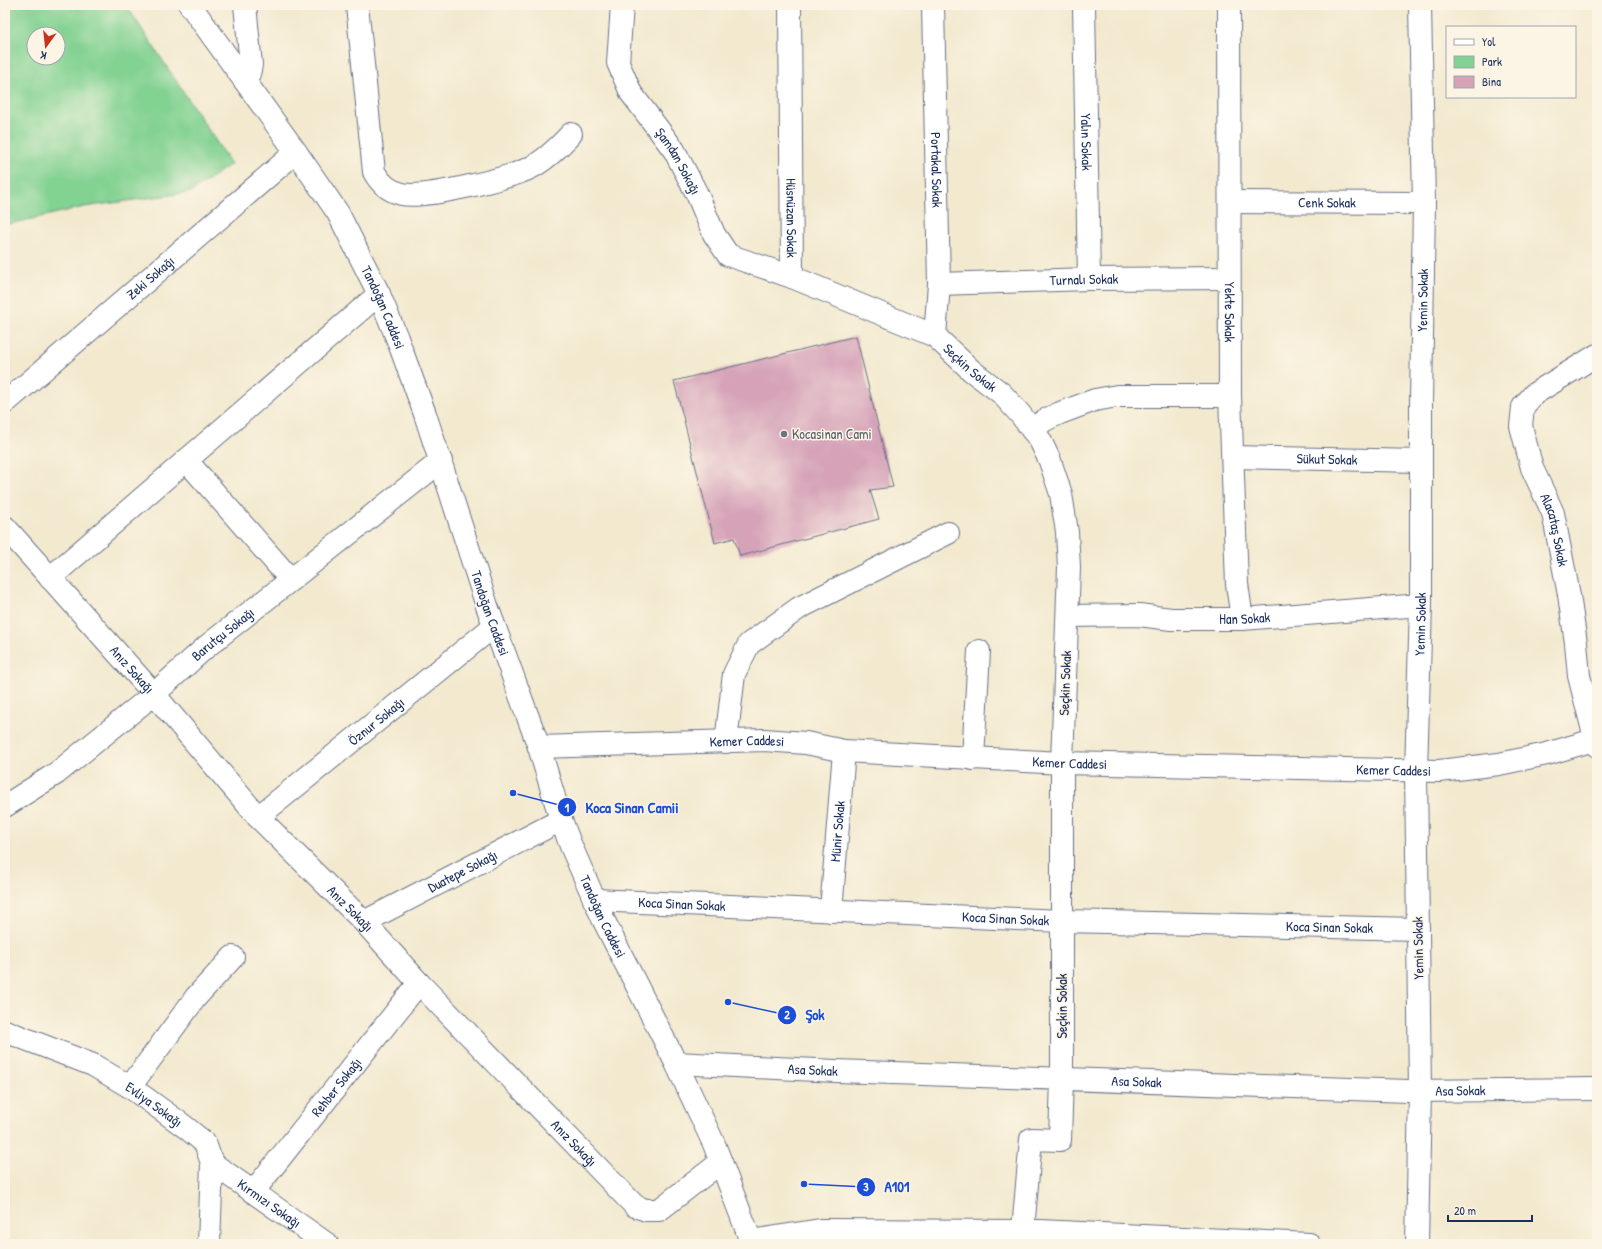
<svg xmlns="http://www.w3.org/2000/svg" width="1602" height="1249" viewBox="0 0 1602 1249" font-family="'Patrick Hand',sans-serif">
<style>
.green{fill:#82d292;stroke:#4e8078;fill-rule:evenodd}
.building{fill:#d5a2b8}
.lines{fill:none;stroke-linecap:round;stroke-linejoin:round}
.minor-casing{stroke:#667086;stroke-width:24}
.minor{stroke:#fff;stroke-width:22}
.worship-dot{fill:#6b7280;stroke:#fcf5e5;stroke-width:1.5}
.labels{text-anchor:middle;stroke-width:3;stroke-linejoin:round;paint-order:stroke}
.street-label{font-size:14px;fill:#1b2f5e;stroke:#fcf5e5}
.worship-label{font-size:14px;fill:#5b616d;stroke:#fcf5e5;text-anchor:start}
.leader{fill:none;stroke:#1d4ed8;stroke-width:1.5}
.callout-dot{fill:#1d4ed8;stroke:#fcf5e5;stroke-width:1.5}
.mark-label{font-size:12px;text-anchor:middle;font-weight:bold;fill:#fff}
.callout-label{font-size:15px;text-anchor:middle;font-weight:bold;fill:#1d4ed8;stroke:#fcf5e5;stroke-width:3;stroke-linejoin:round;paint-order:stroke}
</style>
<rect width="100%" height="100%" fill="#fcf5e5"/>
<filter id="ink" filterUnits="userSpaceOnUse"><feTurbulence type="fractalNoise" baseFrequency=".025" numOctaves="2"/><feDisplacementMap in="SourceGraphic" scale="8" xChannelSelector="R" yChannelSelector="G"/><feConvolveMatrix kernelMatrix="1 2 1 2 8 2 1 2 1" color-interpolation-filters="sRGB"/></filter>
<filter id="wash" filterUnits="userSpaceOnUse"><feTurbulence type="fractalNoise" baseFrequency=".012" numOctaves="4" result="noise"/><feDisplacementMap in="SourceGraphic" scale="16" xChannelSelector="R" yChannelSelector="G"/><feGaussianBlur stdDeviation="0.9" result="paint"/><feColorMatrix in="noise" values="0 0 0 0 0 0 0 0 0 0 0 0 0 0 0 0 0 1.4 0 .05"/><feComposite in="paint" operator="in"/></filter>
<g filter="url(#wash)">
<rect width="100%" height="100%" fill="#f2e9cf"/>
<path class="green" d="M5,5H126L231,164L191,192L84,207L5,225ZM34,34H58V58H34Z"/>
<g id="blocks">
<polygon class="building" points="856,336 893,487 870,490 879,519 740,556 734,538 715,543 674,381"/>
</g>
</g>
<g filter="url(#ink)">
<use href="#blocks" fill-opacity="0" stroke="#667086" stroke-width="1"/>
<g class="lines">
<defs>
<g id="minor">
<path id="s1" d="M190,5L296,152L338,213L379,294L397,338L425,414L487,606L539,747L561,820L571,846L603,919L676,1063L714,1144L752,1244"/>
<path d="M357,5L374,172C380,183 389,191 402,194C424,199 511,178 532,167C547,159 559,147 571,134"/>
<path id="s2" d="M622,5L618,63L631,93L674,150L697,194L714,234L728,255L792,277"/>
<path id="s3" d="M790,5L792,277L935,336L972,371L1001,393L1020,414L1040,440L1050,461L1061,494L1067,532L1069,567L1062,763V1079L1060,1140L1031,1139L1023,1230"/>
<path id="s4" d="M933,5L939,284L935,336"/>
<path id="s5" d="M1084,5L1089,279"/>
<path id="s6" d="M1229,5L1230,396L1237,584L1242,619"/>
<polyline points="244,80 249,74 251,65 245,5"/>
<path id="s7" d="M1230,202L1424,203"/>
<path id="s8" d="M939,284L1089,279L1229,278"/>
<path id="s9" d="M1597,355L1534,394L1523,407L1521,426L1532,468L1553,513L1569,595L1576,643L1579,676L1597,746"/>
<path id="s10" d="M5,403L296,152"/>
<polyline points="1032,430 1045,420 1060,413 1095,400 1117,396 1230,396"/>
<path id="s11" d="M1233,457L1421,461"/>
<polyline points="186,460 291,580"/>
<path id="s12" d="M5,527L154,694L258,817L364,922L419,983L635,1206L646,1210H659L721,1162"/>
<polyline points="50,578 379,294"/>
<path id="s13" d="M1068,616L1139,615L1171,619H1242L1421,605"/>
<polyline points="726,742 734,674 749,644 799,608 948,533"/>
<path id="s14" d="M539,747L764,740L806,743L844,751L1062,763L1439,771L1499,764L1547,754L1597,739"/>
<polyline points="973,759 979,651"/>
<path id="s15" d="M5,806L57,773L154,694L206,647L441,461"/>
<path id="s16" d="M258,817L494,626"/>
<path id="s17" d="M594,900L1062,921L1418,929"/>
<path id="s18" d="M831,911L844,751"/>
<path id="s19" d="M364,922L561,820"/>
<path id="s20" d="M5,1031L93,1065L130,1087L184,1126L205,1143L212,1163L209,1244"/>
<path id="s21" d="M676,1063L836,1071L1408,1091L1597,1089"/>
<polyline points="130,1087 196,997 233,957"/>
<path id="s22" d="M212,1163L327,1244"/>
<path id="s23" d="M253,1192L419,983"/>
<polyline points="751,1241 820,1230 1040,1231 1309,1244"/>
<path id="s24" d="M1417,1244L1420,1091L1416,771L1421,605V404L1424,203L1420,5"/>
</g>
</defs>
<use href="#minor" class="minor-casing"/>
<use href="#minor" class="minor"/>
</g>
</g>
<circle class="worship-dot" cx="784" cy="434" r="4"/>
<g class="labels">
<g class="street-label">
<text dy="5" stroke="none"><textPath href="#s5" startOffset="137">Yalın Sokak</textPath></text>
<text dy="5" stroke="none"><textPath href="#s2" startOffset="174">Şamdan Sokağı</textPath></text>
<text dy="5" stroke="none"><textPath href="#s4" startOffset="165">Portakal Sokak</textPath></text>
<text dy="5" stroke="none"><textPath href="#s7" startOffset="97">Cenk Sokak</textPath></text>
<text dy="5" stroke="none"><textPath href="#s3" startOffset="213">Hüsnüzan Sokak</textPath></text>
<text dy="5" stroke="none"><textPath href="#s10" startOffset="192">Zeki Sokağı</textPath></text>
<text dy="5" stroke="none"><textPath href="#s8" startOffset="145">Turnalı Sokak</textPath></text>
<text dy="5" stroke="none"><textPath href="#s24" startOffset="944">Yemin Sokak</textPath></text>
<text dy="5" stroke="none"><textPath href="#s1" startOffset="360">Tandoğan Caddesi</textPath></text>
<text dy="5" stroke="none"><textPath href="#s6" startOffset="307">Yekte Sokak</textPath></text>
<text dy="5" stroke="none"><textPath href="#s3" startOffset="474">Seçkin Sokak</textPath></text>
<text dy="5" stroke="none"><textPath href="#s11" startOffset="94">Sükut Sokak</textPath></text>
<text dy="5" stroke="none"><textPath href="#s9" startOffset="220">Alacataş Sokak</textPath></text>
<text dy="5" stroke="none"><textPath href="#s1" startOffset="684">Tandoğan Caddesi</textPath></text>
<text dy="5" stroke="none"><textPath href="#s13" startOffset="177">Han Sokak</textPath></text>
<text dy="5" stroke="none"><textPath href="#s24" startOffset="620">Yemin Sokak</textPath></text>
<text dy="5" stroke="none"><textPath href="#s15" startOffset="278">Barutçu Sokağı</textPath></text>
<text dy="5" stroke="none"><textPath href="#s12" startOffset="191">Anız Sokağı</textPath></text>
<text transform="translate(1065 683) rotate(-88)" y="5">Seçkin Sokak</text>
<text dy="5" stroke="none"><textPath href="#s16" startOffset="152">Öznur Sokağı</textPath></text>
<text dy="5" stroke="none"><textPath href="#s14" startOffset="208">Kemer Caddesi</textPath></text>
<text dy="5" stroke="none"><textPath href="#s14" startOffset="532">Kemer Caddesi</textPath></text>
<text dy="5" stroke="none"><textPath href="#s14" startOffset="856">Kemer Caddesi</textPath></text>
<text dy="5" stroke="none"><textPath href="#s18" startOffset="80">Münir Sokak</textPath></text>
<text dy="5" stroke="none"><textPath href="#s19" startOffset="111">Duatepe Sokağı</textPath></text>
<text dy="5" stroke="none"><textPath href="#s17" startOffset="88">Koca Sinan Sokak</textPath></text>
<text dy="5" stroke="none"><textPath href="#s12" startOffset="515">Anız Sokağı</textPath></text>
<text dy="5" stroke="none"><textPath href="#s1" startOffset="1008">Tandoğan Caddesi</textPath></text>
<text dy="5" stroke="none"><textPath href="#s17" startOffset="412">Koca Sinan Sokak</textPath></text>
<text dy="5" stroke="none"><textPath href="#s17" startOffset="736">Koca Sinan Sokak</textPath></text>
<text transform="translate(1418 948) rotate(-91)" y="5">Yemin Sokak</text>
<text transform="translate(1062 1006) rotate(-90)" y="5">Seçkin Sokak</text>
<text dy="5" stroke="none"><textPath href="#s21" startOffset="137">Asa Sokak</textPath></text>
<text dy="5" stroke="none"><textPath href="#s21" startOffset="461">Asa Sokak</textPath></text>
<text dy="5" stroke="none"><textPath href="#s23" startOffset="134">Rehber Sokağı</textPath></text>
<text dy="5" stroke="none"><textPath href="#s21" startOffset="785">Asa Sokak</textPath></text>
<text dy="5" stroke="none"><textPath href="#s20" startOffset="167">Evliya Sokağı</textPath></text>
<text dy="5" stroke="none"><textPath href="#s12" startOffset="839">Anız Sokağı</textPath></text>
<text dy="5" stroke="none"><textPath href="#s22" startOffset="70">Kırmızı Sokağı</textPath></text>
</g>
<g class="worship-label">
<text x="792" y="439">Kocasinan Cami</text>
</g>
</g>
<path class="leader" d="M513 793L567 807M728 1002L787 1015M804 1184L866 1187"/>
<g class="callout-dot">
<circle cx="513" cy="793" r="4"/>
<circle cx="728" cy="1002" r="4"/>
<circle cx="804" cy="1184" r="4"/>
<circle cx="567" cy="807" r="10"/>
<circle cx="787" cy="1015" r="10"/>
<circle cx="866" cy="1187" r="10"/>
</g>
<g class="mark-label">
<text x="567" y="812">1</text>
<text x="787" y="1019">2</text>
<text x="866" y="1191">3</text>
</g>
<g class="callout-label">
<text x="632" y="813">Koca Sinan Camii</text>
<text x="815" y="1020">Şok</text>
<text x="897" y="1192">A101</text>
</g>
<rect width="1602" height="1249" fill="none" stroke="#fcf5e5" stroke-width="20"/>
<rect x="1446" y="26" width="130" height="72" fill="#fcf5e5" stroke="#a2a6af"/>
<rect x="1454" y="39" width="20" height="6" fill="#ffffff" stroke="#a2a6af"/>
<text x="1482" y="46" font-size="12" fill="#1b2f5e">Yol</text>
<rect x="1454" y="56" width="20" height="12" fill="#82d292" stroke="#a2a6af"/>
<text x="1482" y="66" font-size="12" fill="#1b2f5e">Park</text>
<rect x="1454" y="76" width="20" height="12" fill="#d5a2b8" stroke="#a2a6af"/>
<text x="1482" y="86" font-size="12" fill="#1b2f5e">Bina</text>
<g transform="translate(46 46) rotate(195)"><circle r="19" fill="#fcf5e5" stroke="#a2a6af"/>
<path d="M0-3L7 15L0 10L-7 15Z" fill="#c8321e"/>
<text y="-6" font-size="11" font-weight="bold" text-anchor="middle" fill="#1b2f5e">K</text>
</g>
<path d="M1448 1215v6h84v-6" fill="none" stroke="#1b2f5e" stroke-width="2"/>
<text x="1454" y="1215" font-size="12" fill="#1b2f5e" stroke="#fcf5e5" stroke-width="3" paint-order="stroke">20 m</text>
</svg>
